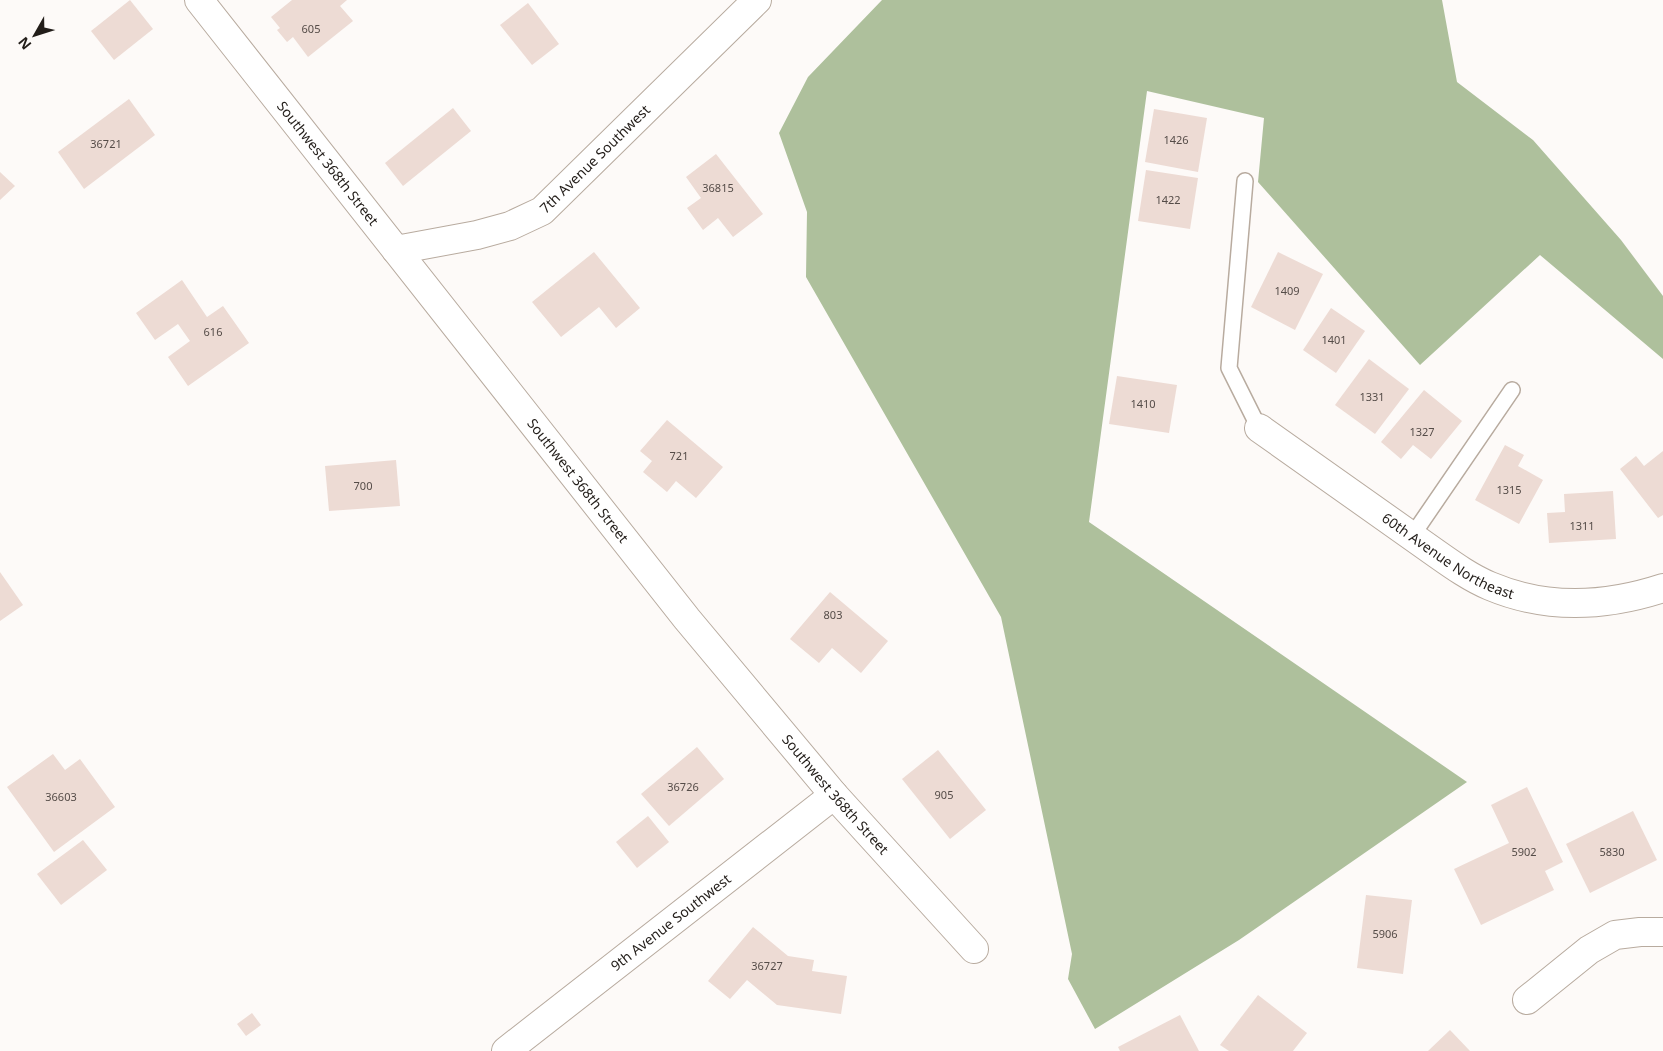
<svg xmlns="http://www.w3.org/2000/svg" width="1663" height="1051" viewBox="0 0 1663 1051" font-family="'Noto Sans',sans-serif">
<style>
.forest{fill:#aec09c}
.building{fill:#eddbd4}
.lines{fill:none;stroke-linecap:round;stroke-linejoin:round}
.service-casing{stroke:#b8ab9f;stroke-width:18}
.minor-casing{stroke:#b8ab9f;stroke-width:30}
.service{stroke:#fff;stroke-width:15}
.minor{stroke:#fff;stroke-width:28}
.labels{text-anchor:middle;stroke-width:4.5;stroke-linejoin:round;paint-order:stroke}
.number-label{font-size:11px;fill:#554c48}
.street-label{font-size:14px;fill:#221d19;stroke:#fdfaf8}
</style>
<rect width="100%" height="100%" fill="#fdfaf8"/>
<polygon class="forest" points="882,0 1442,0 1457,82 1533,140 1621,240 1663,296 1663,359 1540,255 1420,365 1258,182 1264,118 1147,91 1089,522 1467,782 1239,940 1095,1029 1068,979 1072,954 1001,617 806,277 807,212 779,133 808,77"/>
<g class="building">
<polygon points="130,0 153,29 114,60 91,31"/>
<polygon points="292,0 347,0 340,6 353,21 308,57 293,37 287,42 277,30 280,28 271,17"/>
<polygon points="528,3 559,44 532,65 500,25"/>
<polygon points="129,99 155,135 84,189 58,152"/>
<polygon points="453,108 471,131 403,186 385,163"/>
<polygon points="1154,109 1207,118 1198,172 1145,162"/>
<polygon points="716,154 763,214 733,237 718,218 703,230 687,208 701,198 686,177"/>
<polygon points="1146,170 1198,178 1190,229 1138,221"/>
<polygon points="0,172 15,186 0,200"/>
<polygon points="594,252 640,308 616,328 599,307 561,337 532,302"/>
<polygon points="1278,252 1323,274 1295,330 1251,307"/>
<polygon points="182,280 207,317 223,306 249,343 188,386 168,357 190,341 178,324 155,340 136,313"/>
<polygon points="1331,308 1365,331 1336,373 1303,350"/>
<polygon points="1369,359 1409,389 1375,434 1335,405"/>
<polygon points="1117,376 1177,385 1169,433 1109,424"/>
<polygon points="1424,390 1462,421 1431,459 1413,445 1401,459 1381,442"/>
<polygon points="667,420 723,467 696,498 676,481 667,492 643,472 652,461 640,451"/>
<polygon points="1505,445 1524,455 1518,466 1543,480 1519,524 1475,500"/>
<polygon points="1663,451 1663,515 1658,518 1620,469 1636,456 1644,466"/>
<polygon points="396,460 400,506 329,511 325,466"/>
<polygon points="1613,491 1616,539 1549,543 1547,513 1565,512 1564,494"/>
<polygon points="0,572 23,605 0,621"/>
<polygon points="830,592 888,641 861,673 832,648 819,663 790,639"/>
<polygon points="697,747 724,779 669,826 641,794"/>
<polygon points="938,750 986,810 950,839 902,779"/>
<polygon points="53,754 65,770 80,759 115,807 54,852 7,787"/>
<polygon points="1527,787 1563,862 1545,871 1554,890 1481,925 1454,869 1509,843 1491,805"/>
<polygon points="1633,811 1657,860 1590,893 1566,844"/>
<polygon points="648,816 669,842 637,868 616,842"/>
<polygon points="83,840 107,870 61,905 37,874"/>
<polygon points="1366,895 1412,900 1403,974 1357,968"/>
<polygon points="753,927 788,956 814,960 812,971 847,976 841,1014 777,1005 747,980 730,999 708,981"/>
<polygon points="1258,995 1307,1033 1293,1051 1229,1051 1220,1045"/>
<polygon points="252,1013 261,1025 246,1036 237,1024"/>
<polygon points="1180,1015 1199,1051 1120,1051 1118,1047"/>
<polygon points="1450,1030 1470,1051 1428,1051"/>
</g>
<g class="lines">
<defs>
<g id="service">
<polyline points="1245,181 1229,368 1259,428"/>
<polyline points="1412,536 1512,390"/>
</g>
<g id="minor">
<path id="s1" d="M199,0L687,619L834,795L974,949"/>
<path id="s2" d="M396,250L477,235L510,226L542,211L757,0"/>
<path id="s3" d="M1259,428L1437,554C1454,566 1471,578 1490,586C1547,610 1605,607 1663,588"/>
<polyline points="1527,1000 1589,950 1615,935 1640,932 1663,932"/>
<path id="s4" d="M506,1051L834,795"/>
</g>
</defs>
<use href="#service" class="service-casing"/>
<use href="#minor" class="minor-casing"/>
<use href="#service" class="service"/>
<use href="#minor" class="minor"/>
</g>
<g class="labels">
<g class="number-label">
<text x="311" y="33">605</text>
<text x="1176" y="144">1426</text>
<text x="106" y="148">36721</text>
<text x="718" y="192">36815</text>
<text x="1168" y="204">1422</text>
<text x="1287" y="295">1409</text>
<text x="213" y="336">616</text>
<text x="1334" y="344">1401</text>
<text x="1372" y="401">1331</text>
<text x="1143" y="408">1410</text>
<text x="1422" y="436">1327</text>
<text x="679" y="460">721</text>
<text x="363" y="490">700</text>
<text x="1509" y="494">1315</text>
<text x="1582" y="530">1311</text>
<text x="833" y="619">803</text>
<text x="683" y="791">36726</text>
<text x="944" y="799">905</text>
<text x="61" y="801">36603</text>
<text x="1524" y="856">5902</text>
<text x="1612" y="856">5830</text>
<text x="1385" y="938">5906</text>
<text x="767" y="970">36727</text>
</g>
<g class="street-label">
<text dy="5" stroke="none"><textPath href="#s2" startOffset="226">7th Avenue Southwest</textPath></text>
<text dy="5" stroke="none"><textPath href="#s1" startOffset="208">Southwest 368th Street</textPath></text>
<text dy="5" stroke="none"><textPath href="#s1" startOffset="612">Southwest 368th Street</textPath></text>
<text dy="5" stroke="none"><textPath href="#s3" startOffset="229">60th Avenue Northeast</textPath></text>
<text dy="5" stroke="none"><textPath href="#s1" startOffset="1018">Southwest 368th Street</textPath></text>
<text dy="5" stroke="none"><textPath href="#s4" startOffset="209">9th Avenue Southwest</textPath></text>
</g>
</g>
<g transform="translate(35 35) rotate(231)" stroke="#fdfaf8" stroke-width="4" paint-order="stroke">
<path d="M0-4L9 19L0 12L-9 19Z" fill="#221d19"/>
<text y="-8" font-size="14" font-weight="bold" text-anchor="middle" fill="#221d19">N</text>
</g>
</svg>
